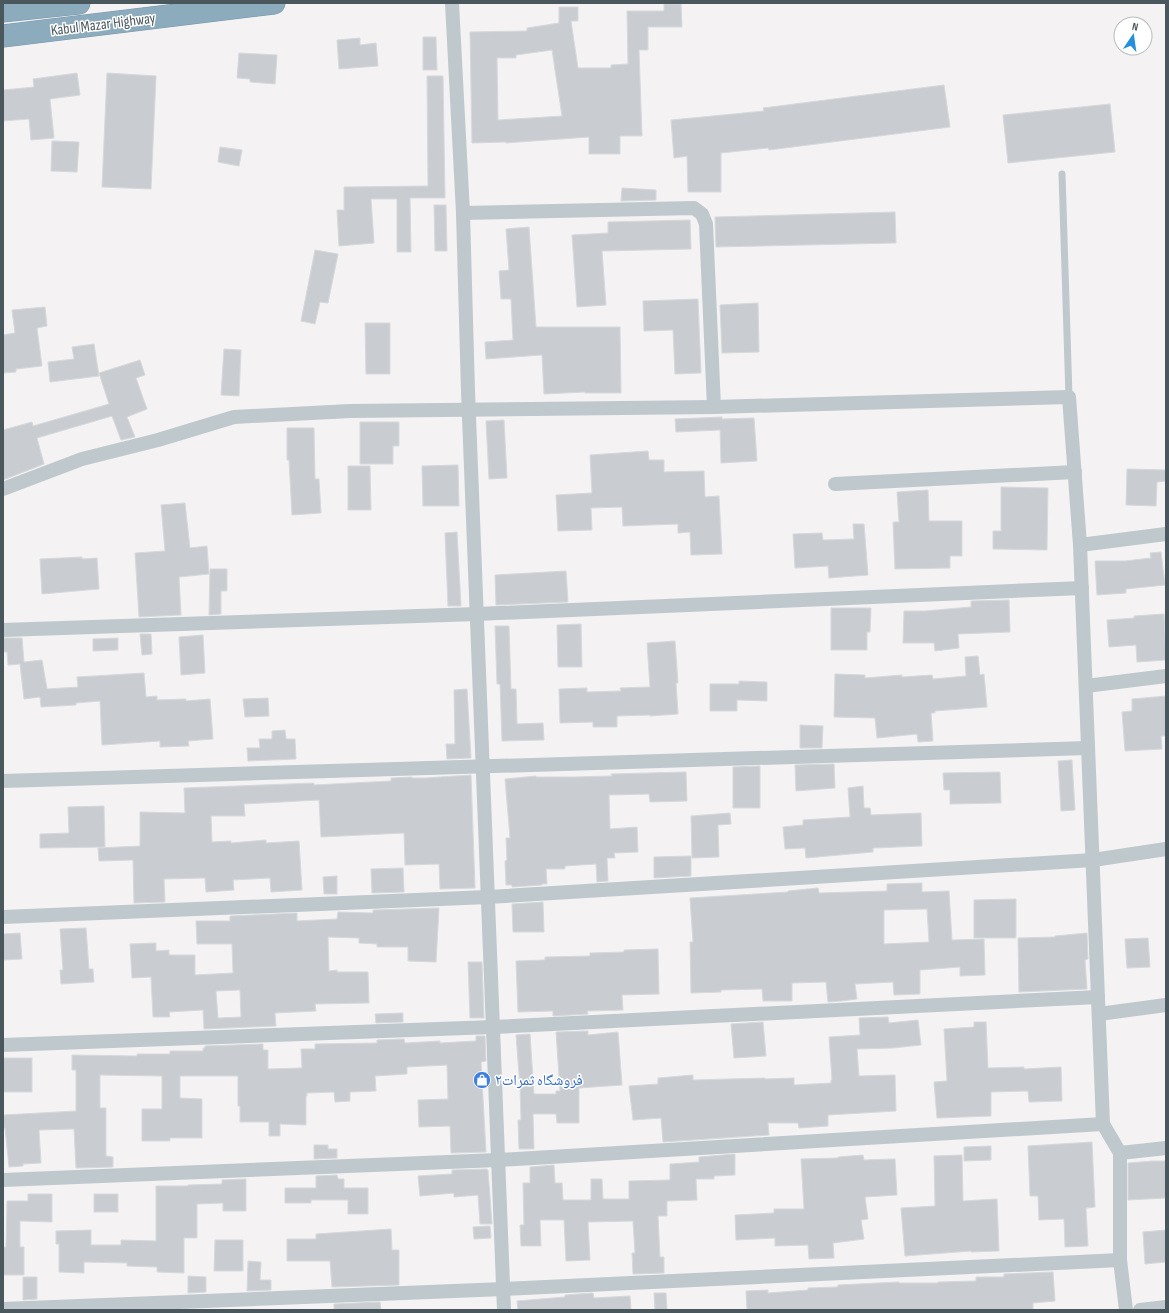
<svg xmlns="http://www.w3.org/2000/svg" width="1169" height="1313" viewBox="0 0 1169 1313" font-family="'Sofia Sans Condensed','Noto Naskh Arabic',sans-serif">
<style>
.building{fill:#c9cdd1;stroke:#d6d9dc;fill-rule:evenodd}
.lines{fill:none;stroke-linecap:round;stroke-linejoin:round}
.highway-casing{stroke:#7796a9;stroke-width:23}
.lane{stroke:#bec8cd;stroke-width:7}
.street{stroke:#bec8cd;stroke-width:14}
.highway{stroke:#8cabbd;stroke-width:22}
.labels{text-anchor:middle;stroke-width:3;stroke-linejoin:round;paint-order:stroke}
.street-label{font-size:15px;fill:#4a585e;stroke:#fff}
.shop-label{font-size:15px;fill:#366cbe;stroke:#fff;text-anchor:start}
</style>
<rect width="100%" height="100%" fill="#f4f2f2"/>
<g class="building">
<path d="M664,4H681L682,27H648V50H639L642,136H620V154H589V137L506,143V142L472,143L470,32L527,31V28L559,23V7H578V21H571L578,68H611V65L628,64L627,11H664ZM552,50L562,116L498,120L497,58H516V55Z"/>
<polygon points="423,37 436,37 437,70 423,70"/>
<polygon points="360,38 360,45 376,43 378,66 339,69 337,40"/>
<polygon points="239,53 277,55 275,84 250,82 250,79 237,78"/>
<polygon points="77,73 80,95 50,99 54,138 31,140 29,119 3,121 3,90 34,87 33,79"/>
<polygon points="107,73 156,76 151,189 102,187"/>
<polygon points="427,76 443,76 445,198 410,198 411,252 397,252 397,199 371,199 374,243 339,246 337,210 344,210 344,187 428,186"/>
<polygon points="944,85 950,127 769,150 768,148 721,153 721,192 688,192 687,156 674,158 671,120 764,111 763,108"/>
<polygon points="1110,104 1115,152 1008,163 1003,115"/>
<polygon points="52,141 79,142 77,172 51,171"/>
<polygon points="220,147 242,150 239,166 218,162"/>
<polygon points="622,188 656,190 656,200 621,201"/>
<polygon points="434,205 446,205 447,251 435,251"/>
<polygon points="895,212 896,243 716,247 715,217"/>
<polygon points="690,220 691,249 602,251 606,305 577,307 572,235 608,233 608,222"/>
<polygon points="529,227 536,327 620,327 621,393 585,393 585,392 544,394 542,355 486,359 485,342 513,340 511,299 501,299 499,271 509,270 506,229"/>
<polygon points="315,250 338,254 328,303 320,302 315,324 301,321"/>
<polygon points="698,299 701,373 675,374 673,330 644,331 643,301"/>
<polygon points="758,303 759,352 722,353 720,305"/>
<polygon points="45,307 47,326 37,328 42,366 16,369 16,372 3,373 3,335 15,333 12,310"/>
<polygon points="365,323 390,323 390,374 366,374"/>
<polygon points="94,344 99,376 50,382 48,362 74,359 72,347"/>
<polygon points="224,349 241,350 239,396 221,395"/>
<polygon points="140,360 145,375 136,378 147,409 127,417 135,437 121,440 112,416 37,438 44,464 3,480 3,430 32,422 33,426 109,404 99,373"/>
<polygon points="722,417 722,419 754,418 757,461 721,463 720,430 676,432 675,419"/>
<polygon points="504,420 507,478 489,479 486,421"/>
<polygon points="360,422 399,422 399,446 393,446 393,464 360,464"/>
<polygon points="287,428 314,428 315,479 319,479 321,513 292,515 289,460 287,460"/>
<polygon points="648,451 649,460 664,460 664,472 704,471 705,497 719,496 722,554 691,555 690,532 678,533 678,524 623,526 622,507 591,508 592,530 558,531 556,495 592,493 590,455"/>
<polygon points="458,465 459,506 423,506 422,466"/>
<polygon points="348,466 370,466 371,510 348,510"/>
<polygon points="1127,469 1166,470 1166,481 1157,482 1156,506 1126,505"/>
<polygon points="1001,487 1048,488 1047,550 993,549 993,531 1001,531"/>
<polygon points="928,490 929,521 962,521 962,556 950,556 950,568 895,569 893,522 899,522 897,492"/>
<polygon points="185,503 190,548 207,546 209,574 179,577 181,615 139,617 135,553 165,551 161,505"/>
<polygon points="853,524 864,524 868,575 829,578 828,566 795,568 793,534 822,533 823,540 854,539"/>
<polygon points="457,532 461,606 448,606 445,533"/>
<polygon points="1161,552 1165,585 1126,589 1126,593 1097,595 1095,561 1125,561 1151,558 1150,553"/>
<polygon points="82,557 82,559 97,558 99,589 42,594 40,559"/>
<polygon points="210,569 227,569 227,591 221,591 221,614 209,615"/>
<polygon points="566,571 568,602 496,605 495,575"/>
<polygon points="1009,600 1010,632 958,634 959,648 935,651 934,643 903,643 904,611 925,611 971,607 971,601"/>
<polygon points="831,608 871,608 870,632 867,632 867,650 831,650"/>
<polygon points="1164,614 1166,660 1137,662 1136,645 1109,647 1107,620 1134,618 1134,616"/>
<polygon points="581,624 582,667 558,667 557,625"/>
<polygon points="495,626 509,626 511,689 516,689 517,724 543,723 544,740 502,741 500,684 497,684"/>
<polygon points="140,634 151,634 152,654 142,655"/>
<polygon points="203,635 205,673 181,675 179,637"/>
<polygon points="3,638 22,638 24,662 42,660 47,689 78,687 77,677 144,673 146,697 157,696 157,700 186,699 186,701 210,699 213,739 188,741 189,746 160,747 160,741 102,745 100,701 76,703 76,705 41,707 40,697 24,699 20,664 8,665 7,652 3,652"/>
<polygon points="118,638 118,650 93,651 93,639"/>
<polygon points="675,641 678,683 676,683 678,714 650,716 650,715 617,716 617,727 593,727 593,722 560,723 559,689 587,688 587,692 621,691 620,688 650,687 647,643"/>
<polygon points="978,656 980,675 984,674 987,707 935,711 935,713 931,713 933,741 918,742 917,734 877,738 875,718 834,717 835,674 865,675 865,678 902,675 902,677 932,675 933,679 966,676 965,657"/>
<polygon points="739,681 767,682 767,701 737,700 737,711 710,711 710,684 739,684"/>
<polygon points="467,689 471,758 447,759 446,744 455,744 454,690"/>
<polygon points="1166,696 1166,736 1161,736 1162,749 1125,751 1122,712 1132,711 1132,699"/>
<polygon points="268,698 269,716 245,717 243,699"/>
<polygon points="800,725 823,726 822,748 800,748"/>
<polygon points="285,730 286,739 295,739 296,759 248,761 247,748 260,748 259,739 272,739 272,731"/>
<polygon points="1072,760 1075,810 1061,811 1058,761"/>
<polygon points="834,764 835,788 796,791 795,765"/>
<polygon points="760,766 760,808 733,808 733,767"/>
<polygon points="686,772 687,801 650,802 649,794 609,795 610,829 637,827 638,852 614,853 615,858 607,858 608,881 597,882 596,864 565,866 565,869 546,869 547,884 542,884 542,885 512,887 512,885 506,885 505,861 507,860 506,838 510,838 505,779 536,776 536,777 574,777 612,776 611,774"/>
<polygon points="1000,772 1001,803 950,804 950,790 944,790 943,773"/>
<polygon points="471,775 475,888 440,889 439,864 405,865 404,833 321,837 319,800 244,804 245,816 211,816 212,842 231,841 231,843 266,840 266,843 299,841 302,890 271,892 270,878 233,880 234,890 206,892 205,878 164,879 165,902 134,903 133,860 99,861 98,848 140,846 140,812 185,813 184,788 314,783 314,785 352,783 391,781 391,778 412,777 412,778 425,778"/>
<polygon points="863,786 864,808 870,808 871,815 921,813 922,846 873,848 873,852 806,858 805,848 785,849 783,827 803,825 803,820 850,817 848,788"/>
<polygon points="104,806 105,847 40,848 40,834 69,833 68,807"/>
<polygon points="730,813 731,824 718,825 719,857 692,858 691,816"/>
<polygon points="691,856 691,876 654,878 654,857"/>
<polygon points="403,868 404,892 372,893 371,869"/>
<polygon points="337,876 337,894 324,894 323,877"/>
<path d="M922,883V892L949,891L952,940L984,939L985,975L960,976V967L920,970V994L894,995L893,982L855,984L857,999L841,1001L828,1002L826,982L792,983V1001H763L762,989L721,990V992L691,993L690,942H693L690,898L788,892V891L818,888L819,893L887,891V884ZM927,909L929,942L884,944V910Z"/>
<polygon points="1016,899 1016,938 974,938 974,900"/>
<polygon points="543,902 544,932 513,932 512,904"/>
<path d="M439,908L436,962L408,961V947H377V944L359,943V938L328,937L329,971L337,970V972H368L369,1003L315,1004L316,1011L275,1013L276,1026L204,1029L203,1010L169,1012L170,1017H153L151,977L132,978L130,944L156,943V951L169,950V955H195V975L233,973L232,944H197L196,921H230V916L297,913V921L337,919L338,912L373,913V910ZM240,990L241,1017L218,1018L216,991Z"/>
<polygon points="86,928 89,969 93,969 94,982 61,984 60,970 63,970 60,929"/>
<polygon points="20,933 22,959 3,960 3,934"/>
<polygon points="1087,933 1088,959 1085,960 1087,989 1019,992 1018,938 1055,937 1055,936"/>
<polygon points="1148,938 1150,967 1127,968 1125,939"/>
<polygon points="658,949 659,994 622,995 623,1010 587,1011 588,1014 553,1016 553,1011 518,1012 516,961 545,960 545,957 590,956 590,953 624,952 624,950"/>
<polygon points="468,962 482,962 484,1018 470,1018"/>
<polygon points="403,1013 403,1022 376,1023 375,1014"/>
<polygon points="888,1017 889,1023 918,1020 921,1045 893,1048 857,1049 859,1076 895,1075 896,1111 828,1115 828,1126 799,1128 798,1123 768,1123 769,1135 663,1142 661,1118 633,1120 629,1086 658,1084 658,1078 693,1075 693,1080 765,1078 765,1079 794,1078 794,1085 831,1083 831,1080 832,1080 829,1037 860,1035 859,1018"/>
<polygon points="763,1022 766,1056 734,1058 731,1024"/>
<polygon points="974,1022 986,1022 988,1068 1024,1067 1024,1069 1061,1067 1062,1101 1029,1102 1028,1091 991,1092 991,1116 937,1118 934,1082 947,1081 944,1029 974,1027"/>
<polygon points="588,1031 588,1035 618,1032 622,1085 579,1088 579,1123 557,1123 556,1114 533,1114 534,1149 519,1149 518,1120 521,1120 520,1087 516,1035 530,1034 534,1094 556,1094 556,1091 560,1091 556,1032"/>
<polygon points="476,1036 485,1036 486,1061 481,1062 486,1152 451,1153 450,1126 419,1127 418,1100 448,1099 447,1065 407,1067 407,1074 375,1076 376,1091 350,1092 350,1101 335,1102 334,1092 307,1093 307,1096 306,1096 306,1125 280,1124 280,1136 269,1136 269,1122 240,1122 240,1106 238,1106 238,1076 180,1076 180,1098 202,1099 202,1138 170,1138 170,1141 142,1141 142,1109 162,1109 162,1076 100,1075 100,1108 106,1108 106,1156 113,1157 113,1167 76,1168 74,1129 39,1130 41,1163 23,1164 23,1166 9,1167 5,1128 3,1128 3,1115 76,1111 76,1070 72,1070 72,1055 137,1056 137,1054 170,1054 170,1051 203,1051 203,1048 205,1048 205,1046 263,1044 263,1050 268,1050 268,1069 302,1068 301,1049 315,1049 315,1044 377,1043 377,1040 404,1039 405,1043 440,1041 440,1043 476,1041"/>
<rect x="3" y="1058" width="29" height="34"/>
<polygon points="1092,1142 1095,1207 1086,1208 1088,1246 1065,1247 1064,1219 1039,1220 1038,1196 1030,1196 1028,1146"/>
<polygon points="314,1145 328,1145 328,1149 337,1149 337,1158 314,1159"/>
<polygon points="991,1146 991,1160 964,1161 964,1147"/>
<polygon points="735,1154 735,1175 714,1176 714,1179 696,1179 697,1200 667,1201 667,1216 658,1216 660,1257 664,1257 664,1273 633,1274 632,1253 635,1253 633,1221 588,1222 590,1260 566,1261 564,1220 540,1220 541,1246 521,1246 520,1225 524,1225 523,1183 530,1183 530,1167 554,1165 555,1183 562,1183 563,1200 591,1200 591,1179 602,1179 603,1199 629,1199 629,1181 670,1180 670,1164 699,1162 699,1157"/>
<polygon points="863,1155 864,1160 895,1159 897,1195 865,1197 868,1219 861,1220 864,1239 833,1243 834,1258 809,1259 808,1245 775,1246 775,1238 736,1240 735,1215 774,1213 774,1209 804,1209 801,1159 838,1158 838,1157"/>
<polygon points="962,1155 963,1201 997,1199 999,1251 971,1252 971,1251 905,1256 901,1208 935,1206 934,1156"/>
<polygon points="1153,1161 1166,1161 1166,1198 1128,1200 1128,1163"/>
<polygon points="487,1169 487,1170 488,1170 492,1224 480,1224 478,1195 454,1197 454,1193 420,1196 418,1176 452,1174 452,1170"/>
<polygon points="337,1175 338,1179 344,1179 344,1188 368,1188 368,1214 348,1214 348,1200 311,1200 311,1203 285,1203 285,1188 316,1188 316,1176"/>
<polygon points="246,1179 246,1211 223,1211 223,1203 197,1204 197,1238 184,1238 184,1273 157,1272 157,1267 127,1266 127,1263 84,1262 84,1273 59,1272 59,1244 56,1244 56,1231 91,1230 91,1245 121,1245 121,1240 156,1241 156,1186 188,1186 188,1185 222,1184 222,1180"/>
<polygon points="28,1194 52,1194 52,1222 20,1221 20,1247 24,1247 24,1275 3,1275 3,1247 6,1247 7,1201 28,1201"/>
<rect x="94" y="1194" width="24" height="18"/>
<polygon points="490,1226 491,1238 474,1239 473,1227"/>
<polygon points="391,1229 392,1250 399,1250 399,1285 332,1287 330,1261 287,1261 287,1239 316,1239 316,1234"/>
<polygon points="1166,1230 1166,1262 1145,1264 1143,1232"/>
<polygon points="215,1240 243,1240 243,1271 214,1271"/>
<polygon points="248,1261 261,1262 260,1280 271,1280 271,1290 247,1291"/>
<polygon points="1053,1272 1055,1301 1033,1303 1033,1310 747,1310 746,1291 768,1290 768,1293 808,1290 808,1288 838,1287 838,1285 899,1282 899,1283 938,1283 938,1282 976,1281 976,1277 1004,1277 1004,1274"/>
<polygon points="188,1276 206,1277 206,1292 188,1293"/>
<polygon points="23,1277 37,1277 37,1299 23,1300"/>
<polygon points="593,1293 594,1298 630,1296 631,1310 518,1310 517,1301 565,1297 565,1295"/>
<polygon points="654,1293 666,1293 667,1310 655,1310"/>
<polygon points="380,1302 381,1310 334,1310 334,1304"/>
</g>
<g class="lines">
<defs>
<g id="highway">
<polyline points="3,11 79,3"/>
<polyline points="3,36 274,3"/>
</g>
</defs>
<use href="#highway" class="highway-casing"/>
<polyline class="lane" points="1062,174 1069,397"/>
<g class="street">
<polyline points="452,3 463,213 468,391 504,1310"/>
<polyline points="463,213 694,208 702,214 706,224 714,407"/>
<polyline points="835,484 1075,472"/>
<polyline points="3,489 82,459 158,440 234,417 350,411 714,407 1069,397 1080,545"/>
<polyline points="3,630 477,614 1082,588"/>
<polyline points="1086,686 1166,676"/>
<polyline points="3,781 1088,748"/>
<polyline points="3,917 488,897 1093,860 1166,849"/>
<polyline points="1099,1014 1166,1005"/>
<polyline points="3,1045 493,1027 1098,997"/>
<polyline points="1120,1153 1166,1148"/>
<polyline points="3,1180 498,1160 1103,1124"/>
<polyline points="3,1309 504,1289 1120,1260"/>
<polyline points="1126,1310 1120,1260 1120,1153 1103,1124 1080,545 1166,534"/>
<polyline points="1140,1310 1166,1307"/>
</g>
<use href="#highway" class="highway"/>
</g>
<defs>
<symbol id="shop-disc" viewBox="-11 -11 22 22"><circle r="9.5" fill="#3f7fe0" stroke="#fff"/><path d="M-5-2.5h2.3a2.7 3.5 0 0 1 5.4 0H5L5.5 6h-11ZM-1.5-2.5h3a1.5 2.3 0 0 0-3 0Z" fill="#fff"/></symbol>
</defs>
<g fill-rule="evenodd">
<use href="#shop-disc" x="472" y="1070" width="20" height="20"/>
</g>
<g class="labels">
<g class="street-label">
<text transform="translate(103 24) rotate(-7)" y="5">Kabul Mazar Highway</text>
</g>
<g class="shop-label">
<text x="495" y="1085">فروشگاه ثمرات٢</text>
</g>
</g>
<rect width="1169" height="1313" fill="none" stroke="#4a585e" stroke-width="8"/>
<g transform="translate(1133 36) rotate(13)"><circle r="19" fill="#ffffff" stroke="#b7bcbf"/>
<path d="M0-3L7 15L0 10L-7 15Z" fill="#238fdd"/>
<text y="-6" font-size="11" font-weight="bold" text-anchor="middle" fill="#4a585e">N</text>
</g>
</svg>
